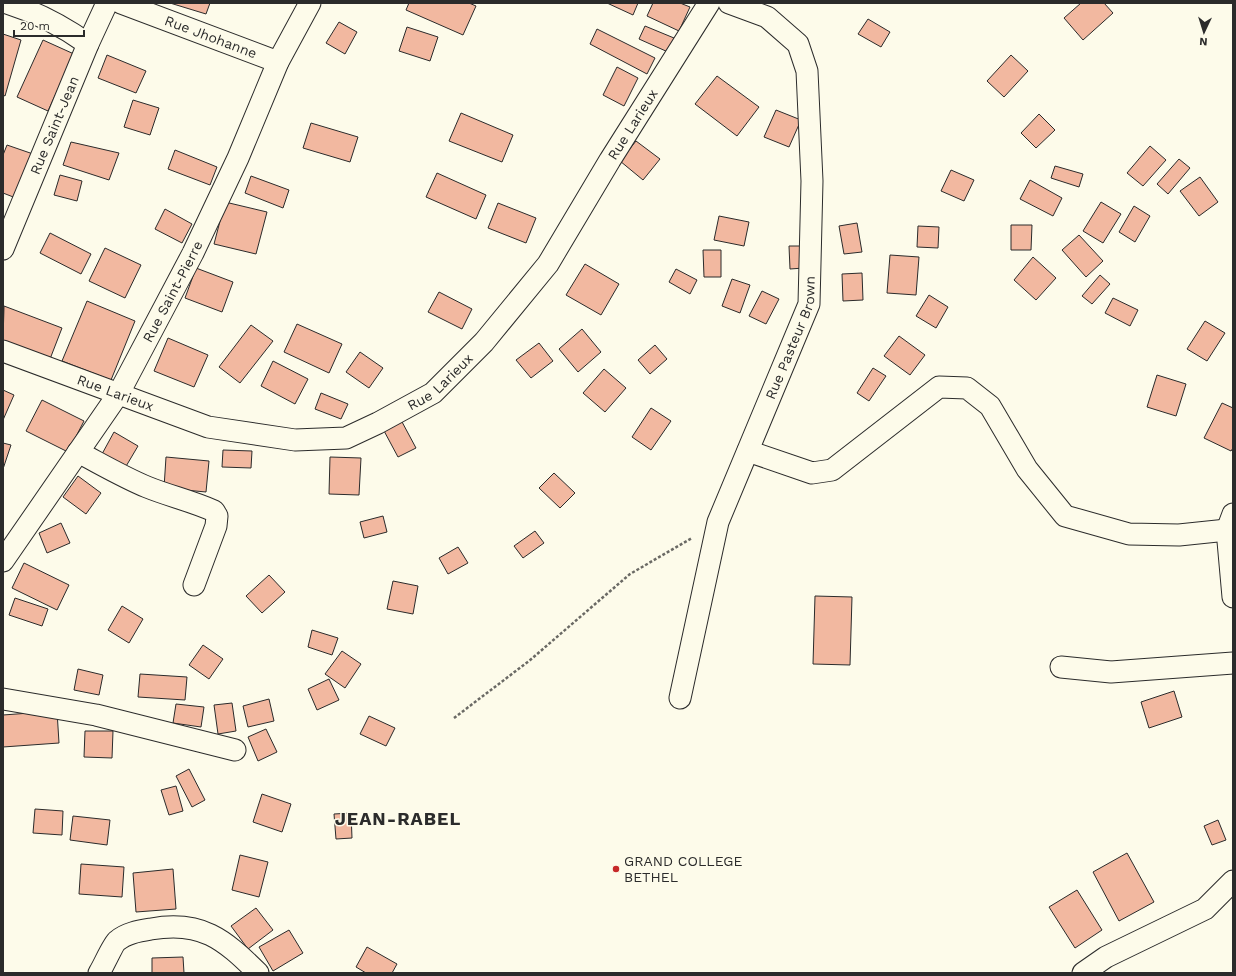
<svg xmlns="http://www.w3.org/2000/svg" width="1236" height="976" viewBox="0 0 1236 976" font-family="'Work Sans',sans-serif">
<style>
.building{fill:#f2b8a0;stroke:#2b2b2b}
.lines{fill:none;stroke-linecap:round;stroke-linejoin:round}
.minor-casing{stroke:#2b2b2b;stroke-width:23}
.path{stroke:#6a6964;stroke-width:2.5;stroke-dasharray:3 2;stroke-linecap:butt}
.minor{stroke:#fdfbea;stroke-width:21}
.poi-dot{fill:#c62828;stroke:#fdfbea;stroke-width:1.5}
.labels{text-anchor:middle;stroke-width:3;stroke-linejoin:round;paint-order:stroke}
.street-label{font-size:14px;fill:#2b2b2b;stroke:#fdfbea}
.poi-label{font-size:14px;fill:#2b2b2b;stroke:#fdfbea;text-anchor:start}
.district-label{font-size:18px;font-weight:bold;letter-spacing:1px;fill:#2b2b2b;stroke:#fdfbea}
</style>
<rect width="100%" height="100%" fill="#fdfbea"/>
<g class="building">
<polygon points="170,3 210,3 206,14"/>
<polygon points="409,3 469,3 476,6 463,35 406,10"/>
<polygon points="607,3 638,3 633,15"/>
<polygon points="653,3 680,3 690,7 679,31 647,16"/>
<polygon points="1081,3 1104,3 1113,13 1083,40 1064,18"/>
<polygon points="868,19 890,32 881,47 858,34"/>
<polygon points="339,22 357,32 345,54 326,43"/>
<polygon points="645,26 674,38 668,52 639,39"/>
<polygon points="407,27 438,37 430,61 399,51"/>
<polygon points="597,29 655,58 647,74 590,44"/>
<polygon points="3,34 21,40 5,96 3,95"/>
<polygon points="43,40 74,54 48,111 17,97"/>
<polygon points="107,55 146,71 136,93 98,78"/>
<polygon points="1011,55 1028,71 1004,97 987,81"/>
<polygon points="617,67 638,78 624,106 603,95"/>
<polygon points="717,76 759,107 737,136 695,104"/>
<polygon points="133,100 159,108 150,135 124,127"/>
<polygon points="776,110 801,120 789,147 764,137"/>
<polygon points="461,113 513,135 502,162 449,141"/>
<polygon points="1039,114 1055,130 1036,148 1021,133"/>
<polygon points="311,123 358,137 350,162 303,148"/>
<polygon points="636,141 660,159 643,180 620,161"/>
<polygon points="71,142 119,153 109,180 63,165"/>
<polygon points="7,145 36,155 21,200 3,193 3,155"/>
<polygon points="1150,146 1166,160 1143,186 1127,173"/>
<polygon points="175,150 217,167 210,185 168,169"/>
<polygon points="1179,159 1190,168 1168,194 1157,184"/>
<polygon points="1055,166 1083,174 1079,187 1051,178"/>
<polygon points="951,170 974,180 964,201 941,191"/>
<polygon points="437,173 486,195 476,219 426,197"/>
<polygon points="60,175 82,181 77,201 54,195"/>
<polygon points="251,176 289,190 283,208 245,193"/>
<polygon points="1200,177 1218,202 1199,216 1180,191"/>
<polygon points="1030,180 1062,198 1053,216 1020,199"/>
<polygon points="225,202 267,212 256,254 214,244"/>
<polygon points="1101,202 1121,214 1103,243 1083,231"/>
<polygon points="498,203 536,218 526,243 488,228"/>
<polygon points="1134,206 1150,216 1135,242 1119,232"/>
<polygon points="165,209 192,224 182,243 155,229"/>
<polygon points="719,216 749,222 744,246 714,240"/>
<polygon points="857,223 862,252 844,254 839,226"/>
<polygon points="1011,225 1032,225 1031,250 1011,250"/>
<polygon points="918,226 939,227 938,248 917,247"/>
<polygon points="50,233 91,254 81,274 40,253"/>
<polygon points="1079,235 1103,261 1086,277 1062,250"/>
<polygon points="789,246 803,246 804,268 790,269"/>
<polygon points="105,248 141,265 125,298 89,281"/>
<polygon points="703,250 721,250 721,277 704,277"/>
<polygon points="890,255 919,257 916,295 887,293"/>
<polygon points="1033,257 1056,278 1036,300 1014,280"/>
<polygon points="585,264 619,284 601,315 566,295"/>
<polygon points="196,268 233,282 222,312 185,298"/>
<polygon points="676,269 697,280 690,294 669,282"/>
<polygon points="862,273 863,300 843,301 842,274"/>
<polygon points="1100,275 1110,284 1092,304 1082,296"/>
<polygon points="732,279 750,285 740,313 722,306"/>
<polygon points="762,291 779,299 766,324 749,316"/>
<polygon points="439,292 472,309 462,329 428,312"/>
<polygon points="929,295 948,307 936,328 916,316"/>
<polygon points="1113,298 1138,310 1130,326 1105,313"/>
<polygon points="87,301 135,321 111,380 62,361"/>
<polygon points="4,306 62,328 50,359 3,341"/>
<polygon points="1205,321 1225,333 1207,361 1187,349"/>
<polygon points="297,324 342,344 329,373 284,352"/>
<polygon points="251,325 273,341 240,383 219,367"/>
<polygon points="582,329 601,352 578,372 559,349"/>
<polygon points="899,336 925,355 910,375 884,356"/>
<polygon points="168,338 208,355 194,387 154,371"/>
<polygon points="539,343 553,361 531,378 516,360"/>
<polygon points="655,345 667,359 650,374 638,360"/>
<polygon points="360,352 383,368 369,388 346,372"/>
<polygon points="273,361 308,379 295,404 261,386"/>
<polygon points="873,368 886,376 869,401 857,393"/>
<polygon points="604,369 626,388 605,412 583,393"/>
<polygon points="1157,375 1186,384 1176,416 1147,407"/>
<polygon points="3,390 14,395 3,420"/>
<polygon points="321,393 348,404 341,419 315,409"/>
<polygon points="42,400 84,421 68,452 26,431"/>
<polygon points="1222,403 1233,408 1233,448 1231,451 1204,438"/>
<polygon points="651,408 671,421 651,450 632,437"/>
<polygon points="401,420 416,448 398,457 383,429"/>
<polygon points="114,432 138,446 125,468 102,454"/>
<polygon points="3,443 11,445 3,469"/>
<polygon points="223,450 252,451 251,468 222,467"/>
<polygon points="166,457 209,461 206,492 164,488"/>
<polygon points="330,457 361,458 359,495 329,494"/>
<polygon points="554,473 575,493 560,508 539,488"/>
<polygon points="78,476 101,493 86,514 63,497"/>
<polygon points="383,516 387,532 364,538 360,522"/>
<polygon points="61,523 70,543 47,553 39,533"/>
<polygon points="535,531 544,543 523,558 514,546"/>
<polygon points="458,547 468,563 448,574 439,558"/>
<polygon points="24,563 69,585 57,610 12,588"/>
<polygon points="269,575 285,592 262,613 246,596"/>
<polygon points="393,581 418,586 413,614 387,609"/>
<polygon points="815,596 852,597 850,665 813,664"/>
<polygon points="15,598 48,609 42,626 9,615"/>
<polygon points="122,606 143,619 129,643 108,630"/>
<polygon points="312,630 338,638 332,655 308,647"/>
<polygon points="203,645 223,659 209,679 189,665"/>
<polygon points="342,651 361,664 345,688 325,674"/>
<polygon points="78,669 103,675 99,695 74,690"/>
<polygon points="140,674 187,677 185,700 138,697"/>
<polygon points="329,679 339,700 317,710 308,689"/>
<polygon points="1174,691 1182,717 1149,728 1141,702"/>
<polygon points="269,699 274,721 248,727 243,706"/>
<polygon points="232,703 236,731 218,734 214,705"/>
<polygon points="176,704 204,707 201,727 173,723"/>
<polygon points="57,711 59,743 3,747 3,715"/>
<polygon points="369,716 395,728 386,746 360,734"/>
<polygon points="266,729 277,752 258,761 248,737"/>
<polygon points="85,731 113,731 112,758 84,757"/>
<polygon points="189,769 205,800 192,807 176,776"/>
<polygon points="176,786 183,811 169,815 161,790"/>
<polygon points="262,794 291,804 282,832 253,822"/>
<polygon points="35,809 63,811 62,835 33,833"/>
<polygon points="351,813 352,838 336,839 334,814"/>
<polygon points="73,816 110,820 107,845 70,840"/>
<polygon points="1218,820 1226,840 1212,845 1204,826"/>
<polygon points="1127,853 1154,902 1119,921 1093,872"/>
<polygon points="240,855 268,862 259,897 232,890"/>
<polygon points="81,864 124,867 122,897 79,894"/>
<polygon points="173,869 176,909 136,912 133,873"/>
<polygon points="1077,890 1102,930 1075,948 1049,907"/>
<polygon points="256,908 273,930 248,949 231,926"/>
<polygon points="289,930 303,953 273,971 259,947"/>
<polygon points="367,947 397,964 392,973 366,973 356,967"/>
<polygon points="183,957 184,973 152,973 152,958"/>
</g>
<g class="lines">
<defs>
<g id="minor">
<path d="M7,3C36,12 64,27 88,44"/>
<path id="s1" d="M121,3L278,62"/>
<path id="s2" d="M3,249L88,44L107,3"/>
<path id="s3" d="M3,351L208,427L295,440L346,438L378,423L433,393L484,342L548,264L610,160L709,3"/>
<polyline points="748,451 812,473 832,470 939,387 967,388 990,406 1027,469 1065,516 1129,534 1179,535 1227,530"/>
<path d="M78,452C101,464 123,477 147,487C169,496 192,501 214,511L217,516L216,526L194,585"/>
<polyline points="1233,514 1227,530 1233,597"/>
<path id="s4" d="M3,561L119,393L193,253L238,158L278,62L310,3"/>
<polyline points="1061,667 1111,672 1233,663"/>
<path id="s5" d="M680,698L718,522L809,304L812,181L807,71L798,44L767,17L729,3"/>
<polyline points="3,699 96,715 235,750"/>
<path d="M99,973C103,967 113,944 117,941C126,933 139,931 151,929C201,920 224,939 258,973"/>
<polyline points="1083,973 1106,957 1205,909 1233,881"/>
</g>
</defs>
<use href="#minor" class="minor-casing"/>
<polyline class="path" points="454,718 529,661 630,574 692,538"/>
<use href="#minor" class="minor"/>
</g>
<circle class="poi-dot" cx="616" cy="869" r="4"/>
<g class="labels">
<g class="street-label">
<text dy="5" stroke="none"><textPath href="#s1" startOffset="96">Rue Jhohanne</textPath></text>
<text dy="5" stroke="none"><textPath href="#s3" startOffset="792">Rue Larieux</textPath></text>
<text dy="5" stroke="none"><textPath href="#s2" startOffset="134">Rue Saint-Jean</textPath></text>
<text dy="5" stroke="none"><textPath href="#s4" startOffset="319">Rue Saint-Pierre</textPath></text>
<text dy="5" stroke="none"><textPath href="#s5" startOffset="379">Rue Pasteur Brown</textPath></text>
<text dy="5" stroke="none"><textPath href="#s3" startOffset="468">Rue Larieux</textPath></text>
<text dy="5" stroke="none"><textPath href="#s3" startOffset="120">Rue Larieux</textPath></text>
</g>
<g class="poi-label">
<text x="624" y="866">GRAND COLLEGE<tspan x="624" dy="16">BETHEL</tspan></text>
</g>
<g class="district-label">
<text x="398" y="825">JEAN-RABEL</text>
</g>
</g>
<rect width="1236" height="976" fill="none" stroke="#2b2b2b" stroke-width="8"/>
<g transform="translate(1204 32) rotate(184)" stroke="#fdfbea" stroke-width="3" paint-order="stroke">
<path d="M0-3L7 15L0 10L-7 15Z" fill="#2b2b2b"/>
<text y="-6" font-size="11" font-weight="bold" text-anchor="middle" fill="#2b2b2b">N</text>
</g>
<path d="M14 30v6h70v-6" fill="none" stroke="#2b2b2b" stroke-width="2"/>
<text x="20" y="30" font-size="12" fill="#2b2b2b" stroke="#fdfbea" stroke-width="3" paint-order="stroke">20 m</text>
</svg>
